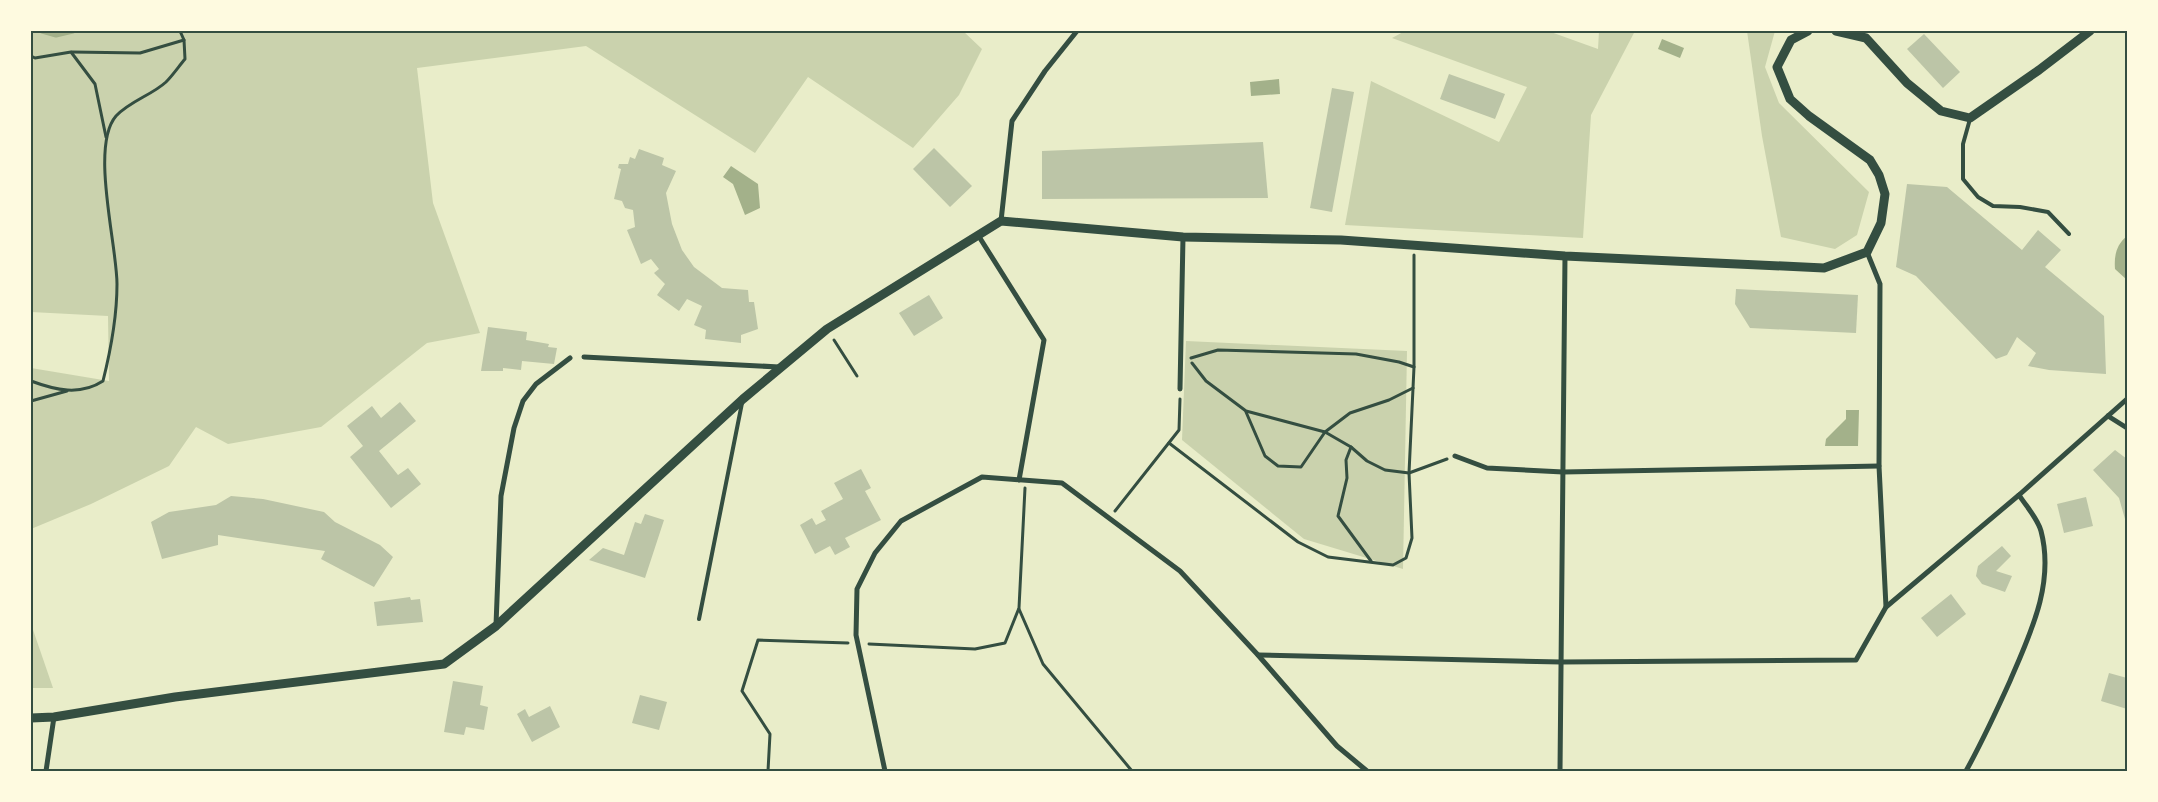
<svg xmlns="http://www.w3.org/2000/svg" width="2158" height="802" viewBox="0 0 2158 802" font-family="'Asap Condensed',sans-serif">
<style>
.green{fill:#cad2ad}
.water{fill:#a3b18a}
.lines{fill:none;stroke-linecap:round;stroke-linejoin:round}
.stream{stroke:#a3b18a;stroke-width:5}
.building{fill:#bcc5a7}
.path{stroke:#344e41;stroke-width:3}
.service{stroke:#344e41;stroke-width:4}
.minor{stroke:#344e41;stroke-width:5}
.tertiary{stroke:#344e41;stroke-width:9}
.neatline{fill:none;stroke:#344e41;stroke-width:2}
</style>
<rect width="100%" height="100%" fill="#e9edc9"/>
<g class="green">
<polygon points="31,31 963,31 982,49 959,95 913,148 808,77 755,153 586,46 417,68 433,203 480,333 427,343 321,427 228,444 196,427 169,466 91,504 31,529 31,368 109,381 108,316 31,312"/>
<polygon points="1405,31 1548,31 1598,49 1599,31 1635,31 1591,115 1583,238 1345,225 1371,81 1499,142 1527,87 1392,38"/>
<polygon points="1747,31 1775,31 1765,67 1779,103 1869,192 1857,235 1835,249 1781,237 1762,136"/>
<polygon points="1186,341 1407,351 1403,569 1304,539 1182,440"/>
<polygon points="31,624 53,688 31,688"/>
</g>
<g class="water">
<polygon points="1662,39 1684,48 1680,58 1658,49"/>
<polygon points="1279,79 1280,94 1251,96 1250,82"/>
<polygon points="731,166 758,184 760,208 745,215 733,184 723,177"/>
<path d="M2127,236V280L2115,269C2114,256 2116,245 2127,236Z"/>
<polygon points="1846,410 1859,410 1858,446 1825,446 1826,439 1846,419"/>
</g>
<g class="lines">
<polyline class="stream" points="42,31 56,35 73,31"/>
</g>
<g class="building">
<polygon points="1924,34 1960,72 1943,88 1907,49"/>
<polygon points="1449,74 1505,94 1495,119 1440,99"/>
<polygon points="1332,88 1354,92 1332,212 1310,208"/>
<polygon points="1263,142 1268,198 1042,199 1042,151"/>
<polygon points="934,148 972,186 950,207 913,169"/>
<polygon points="639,149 664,158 662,165 676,171 666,193 672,224 682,250 694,267 722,288 748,290 749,302 754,302 758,329 741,335 741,343 705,339 706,330 694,325 702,306 687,299 679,311 657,295 665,284 654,273 659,269 651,259 641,264 627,230 635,227 633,210 625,208 622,201 614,199 621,169 618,168 619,164 628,164 630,157 635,159"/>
<polygon points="1907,184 1947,187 2022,250 2038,230 2061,250 2045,267 2104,316 2106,374 2049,370 2028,366 2036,353 2017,337 2007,355 1996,359 1916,276 1896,267"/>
<polygon points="1736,289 1858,295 1856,333 1750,328 1735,304"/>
<polygon points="929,295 943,318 914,336 899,313"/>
<polygon points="488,327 527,332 526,340 549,344 548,347 557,348 554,364 522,361 521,370 503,368 503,371 481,371"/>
<polygon points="400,402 416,421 379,451 398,475 408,468 421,484 391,508 350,457 363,446 347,426 372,406 381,418"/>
<polygon points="2115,450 2127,459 2127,518 2125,519 2119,498 2093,470"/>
<polygon points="861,469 871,488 865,491 881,520 845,538 850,547 835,555 830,546 815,554 800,525 812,518 816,525 826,520 821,511 843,499 834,483"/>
<polygon points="231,496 263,499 324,512 335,522 380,545 393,557 374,587 321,559 325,551 218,535 218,545 162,559 151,522 169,512 216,505"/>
<polygon points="2086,497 2093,526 2064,533 2057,504"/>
<polygon points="645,514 664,520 645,578 589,560 603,548 624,555 635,522 641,524"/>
<polygon points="2002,546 2011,556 1996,571 2012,576 2005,592 1982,584 1976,576 1978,566"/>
<polygon points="1951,594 1966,614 1937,637 1921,618"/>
<polygon points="410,597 411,600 420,599 423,622 377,626 374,602"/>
<polygon points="2109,673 2127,678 2127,709 2101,701"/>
<polygon points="453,681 483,686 480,705 488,707 484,730 466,727 464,735 444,732"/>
<polygon points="640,695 667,702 659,730 632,723"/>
<polygon points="550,706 560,727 532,742 517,714 525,709 529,717"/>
</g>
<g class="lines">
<g class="path">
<polyline points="72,52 140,53 184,40"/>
<polyline points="31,56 35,58 71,52 95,84 106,137"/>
<polyline points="834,340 857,376"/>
<polyline points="1191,358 1218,350 1356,354 1399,362 1414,367"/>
<polyline points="1192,363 1206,381 1246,411 1325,432 1351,447 1367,461 1385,470 1409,473 1447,459"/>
<path d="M31,381C55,390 80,396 103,381C111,349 117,316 117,284C117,245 90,146 116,116C130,101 152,95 166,82C173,75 179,66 185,59L184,40L180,31"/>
<polyline points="31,401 67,391"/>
<polyline points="1246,412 1265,456 1278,466 1301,467 1325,432 1350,413 1389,400 1413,388"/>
<polyline points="1169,443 1298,542 1328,557 1393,565 1406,558 1412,538 1409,473 1414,367 1414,255"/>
<polyline points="1351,447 1346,460 1347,478 1338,516 1371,561"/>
<polyline points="1115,511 1179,430 1180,399"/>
<polyline points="1019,609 1043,664 1132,771"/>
<polyline points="869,644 975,649 1005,643 1019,608 1025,488"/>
<polyline points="768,771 770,734 742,691 758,640 848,643"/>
</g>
<g class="service">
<polyline points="1970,119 1963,144 1963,179 1978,197 1993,206 2020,207 2048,212 2069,234"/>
<polyline points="699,619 742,403"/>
</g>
<g class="minor">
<polyline points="1001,221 1012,121 1045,71 1077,31"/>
<polyline points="978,235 1044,340 1019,480"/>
<polyline points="1867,252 1880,284 1879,466 1886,607"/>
<polyline points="584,357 779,367"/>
<polyline points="1180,389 1183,237"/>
<polyline points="2108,416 2127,428"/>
<polyline points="1455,456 1487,468 1563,472 1879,466"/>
<polyline points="496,625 501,496 514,428 523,401 536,384 570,358"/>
<polyline points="1258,655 1561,662 1856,660 1886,607 2019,495 2127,399"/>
<polyline points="46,771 54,717"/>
<polyline points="885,771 856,635 857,589 875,553 901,521 982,477 1062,483 1180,571 1258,655 1337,746 1367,771"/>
<polyline points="1560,771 1565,256"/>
<path d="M1966,771C1982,742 1996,712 2010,681C2030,634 2055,584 2041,531C2038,519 2026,506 2019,495"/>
</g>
<g class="tertiary">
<polyline points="1836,31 1866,38 1907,83 1941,111 1970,118 2039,70 2090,31"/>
<polyline points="31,718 54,717 175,697 444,664 496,626 743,399 827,329 1001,221 1183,237 1341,240 1565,256 1824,268 1867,252 1881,223 1885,194 1879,175 1870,160 1809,116 1790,99 1777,67 1791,40 1808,31"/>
</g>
</g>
<rect width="2158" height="802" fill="none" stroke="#fefae0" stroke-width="65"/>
<rect x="32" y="32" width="2094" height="738" class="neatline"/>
</svg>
